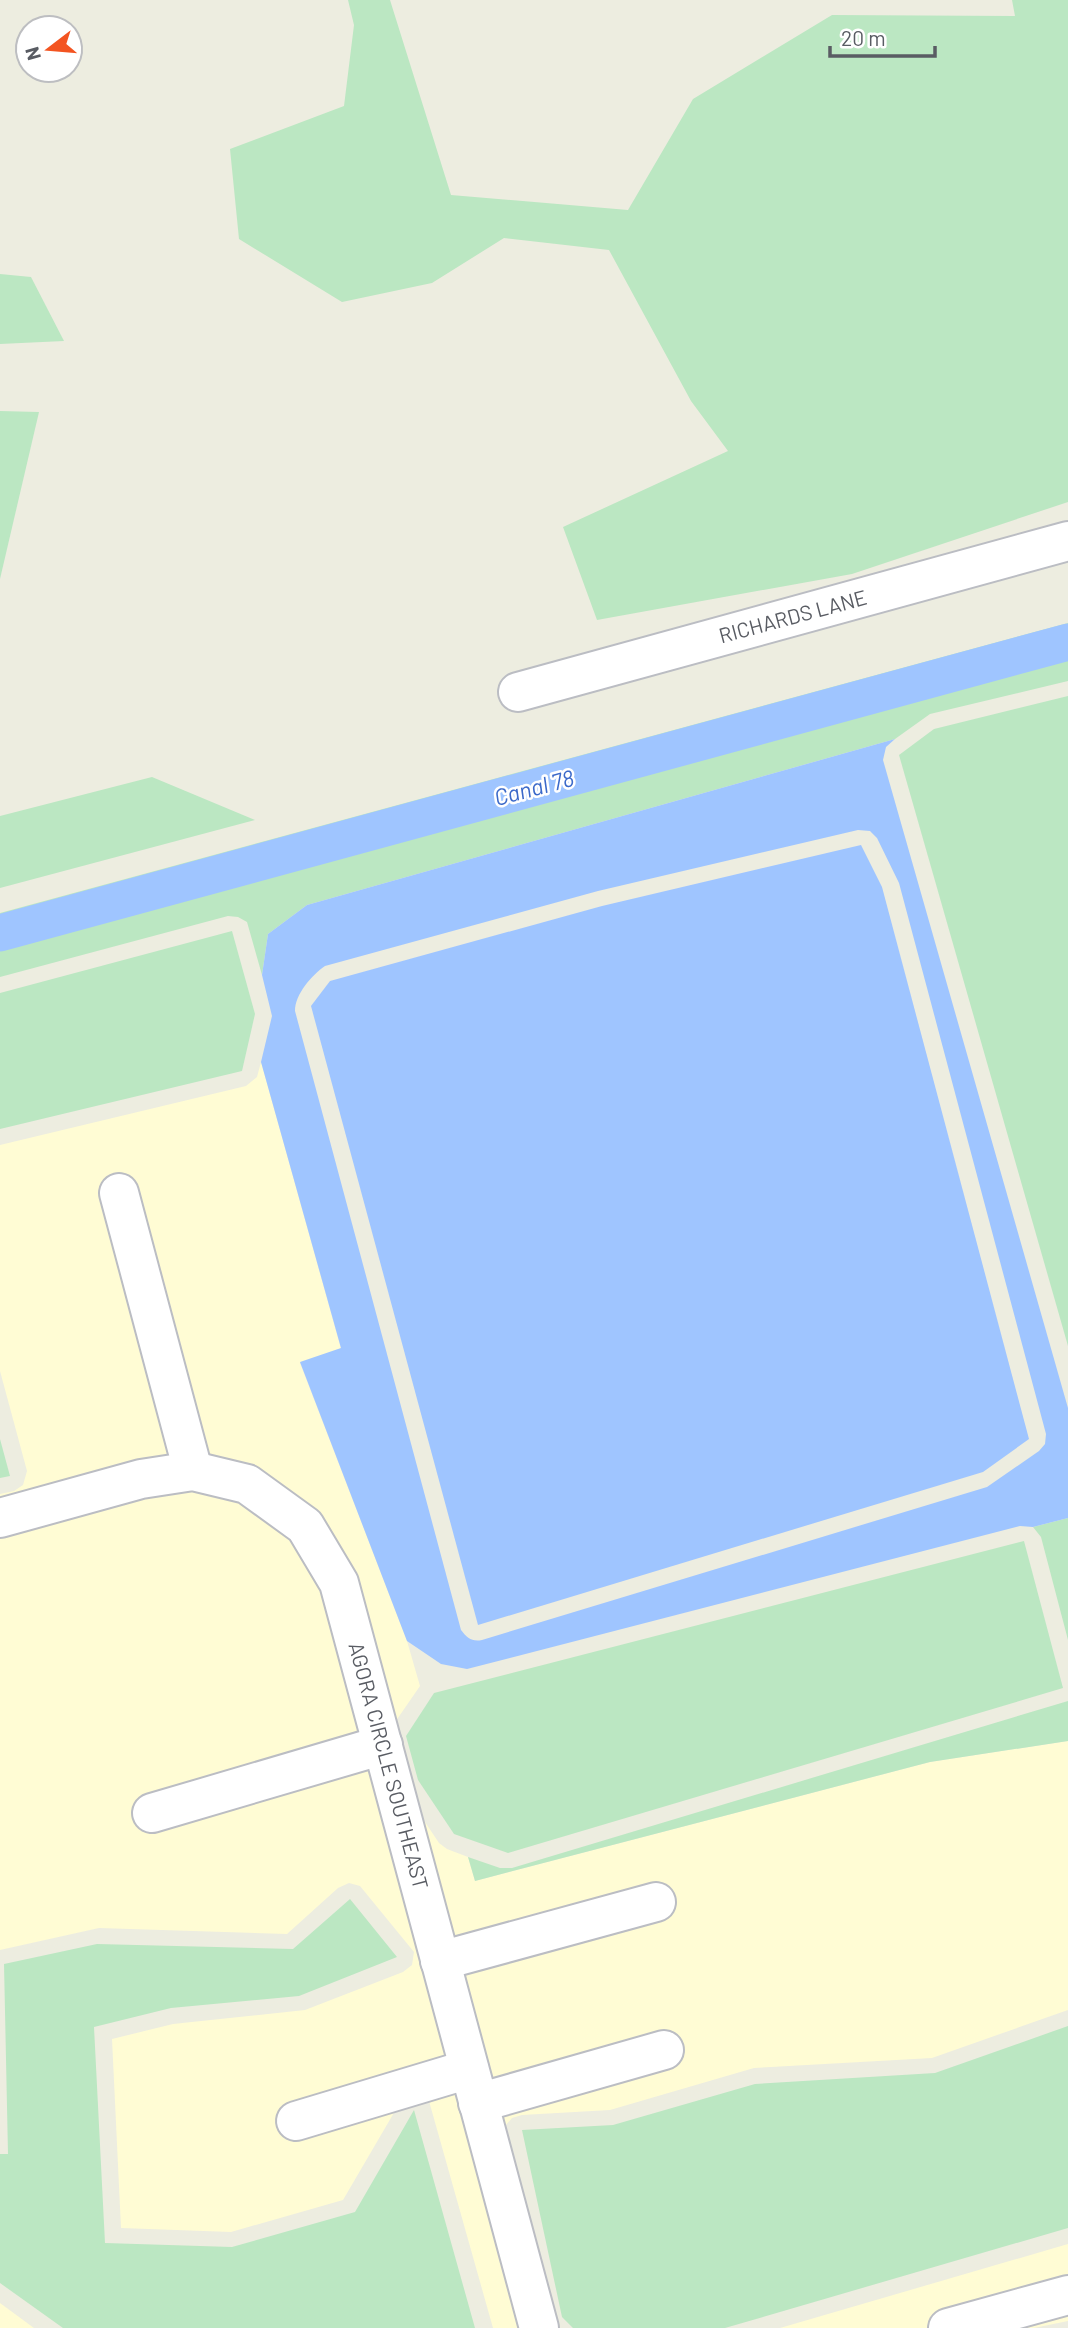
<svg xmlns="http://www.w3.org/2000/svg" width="1068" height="2328" viewBox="0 0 1068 2328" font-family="Barlow,sans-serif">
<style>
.commercial{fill:#fffcd4}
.green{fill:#bbe7c2}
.water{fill:#9fc5ff;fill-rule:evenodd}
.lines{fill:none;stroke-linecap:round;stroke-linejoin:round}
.canal{stroke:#9fc5ff;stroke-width:37}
.minor-casing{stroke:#bbbdc3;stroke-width:42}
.minor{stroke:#fff;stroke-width:38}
.labels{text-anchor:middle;stroke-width:5;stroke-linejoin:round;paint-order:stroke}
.street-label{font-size:21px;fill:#595c63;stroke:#fff}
.water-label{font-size:23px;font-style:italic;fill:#3b69c9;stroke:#fff}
</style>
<rect width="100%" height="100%" fill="#edede0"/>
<g class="commercial">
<polygon points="261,1062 341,1349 300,1363 407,1641 420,1686 391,1728 403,1789 439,1843 447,1849 468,1857 475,1881 930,1762 1068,1741 1068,2010 932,2058 754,2068 610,2110 522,2115 512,2118 506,2125 505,2134 549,2328 493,2328 429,2101 402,2099 343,2200 231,2232 121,2228 112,2039 173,2024 305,2010 403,1972 412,1965 414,1952 360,1886 349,1883 338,1888 287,1934 99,1928 0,1950 0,1494 14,1491 23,1485 27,1471 0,1371 0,1145 246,1086 257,1077"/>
<polygon points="1068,2244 1068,2321 1034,2328 780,2328"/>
<polygon points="0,2303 34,2328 0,2328"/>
</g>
<g class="green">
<polygon points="348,0 390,0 451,195 628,210 693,99 832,15 1015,16 1012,0 1068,0 1068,502 852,574 597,620 563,527 728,451 691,401 609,250 504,238 432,283 342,302 239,239 230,149 344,106 354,25"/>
<polygon points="0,274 31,277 64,341 0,344"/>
<polygon points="0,411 39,412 0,579"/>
<polygon points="1068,623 1068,681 930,714 895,739 307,905 268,934 262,975 247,922 238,917 228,916 0,977 0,913"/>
<polygon points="1068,696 1068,1346 899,755 934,729"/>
<polygon points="152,777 255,820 0,888 0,816"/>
<polygon points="232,931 255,1014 242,1071 0,1129 0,993"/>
<polygon points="0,1439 10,1476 0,1478"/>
<polygon points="1068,1518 1068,1640 1041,1537 1033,1527"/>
<polygon points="1024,1541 1063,1688 508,1853 454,1834 418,1780 406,1736 434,1693"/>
<polygon points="1068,1701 1068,1741 930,1762 475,1881 468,1857 500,1868 512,1868"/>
<polygon points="350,1899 397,1957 299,1996 171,2008 94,2027 105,2243 232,2247 355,2212 414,2110 475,2328 63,2328 0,2283 0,2154 8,2154 4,1964 97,1944 293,1949"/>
<polygon points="1068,2026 1068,2228 725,2328 573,2328 562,2317 522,2130 613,2125 755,2084 935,2073"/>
</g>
<g class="water">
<path d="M895,739L886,747L883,760L1068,1408V1518L1033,1527L1020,1526L467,1669L441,1664L407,1641L300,1362L341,1348L261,1062L272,1016L262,975L268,934L307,905ZM858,830L870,831L877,838L899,883L1046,1434L1045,1444L1039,1451L987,1487L482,1640C472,1642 467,1638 461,1630L295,1011C295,994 312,975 325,966L598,891Z"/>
<polygon points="861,845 882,887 1029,1439 983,1472 478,1625 311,1006 330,981 602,906"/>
</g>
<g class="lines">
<polyline class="canal" points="0,933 1068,642"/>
<defs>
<g id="minor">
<polyline points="518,692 1068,541"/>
<polyline points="119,1193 193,1471"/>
<polyline points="0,1518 141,1479 193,1471 247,1484 305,1526 339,1583 539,2328"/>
<polyline points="152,1813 383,1745"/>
<polyline points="440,1961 656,1902"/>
<polyline points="478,2103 664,2050"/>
<polyline points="296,2121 469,2069"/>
<polyline points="948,2328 1068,2295"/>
</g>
</defs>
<use href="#minor" class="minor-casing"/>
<use href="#minor" class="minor"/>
</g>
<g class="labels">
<g class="street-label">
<text transform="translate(793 617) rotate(-15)" y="7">RICHARDS LANE</text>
<text transform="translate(388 1766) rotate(75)" y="7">AGORA CIRCLE SOUTHEAST</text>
</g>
<g class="water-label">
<text transform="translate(534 788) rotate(-15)" y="8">Canal 78</text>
</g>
</g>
<g transform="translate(49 49) rotate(254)"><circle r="33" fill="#ffffff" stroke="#bdbec1" stroke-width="2"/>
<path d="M0-5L12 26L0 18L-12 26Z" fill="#f35421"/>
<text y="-10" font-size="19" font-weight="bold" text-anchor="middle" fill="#595c63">N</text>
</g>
<path d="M830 46v10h105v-10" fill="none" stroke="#595c63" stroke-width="3.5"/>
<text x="841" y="46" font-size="21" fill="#595c63" stroke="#ffffff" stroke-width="5" paint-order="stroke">20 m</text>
</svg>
